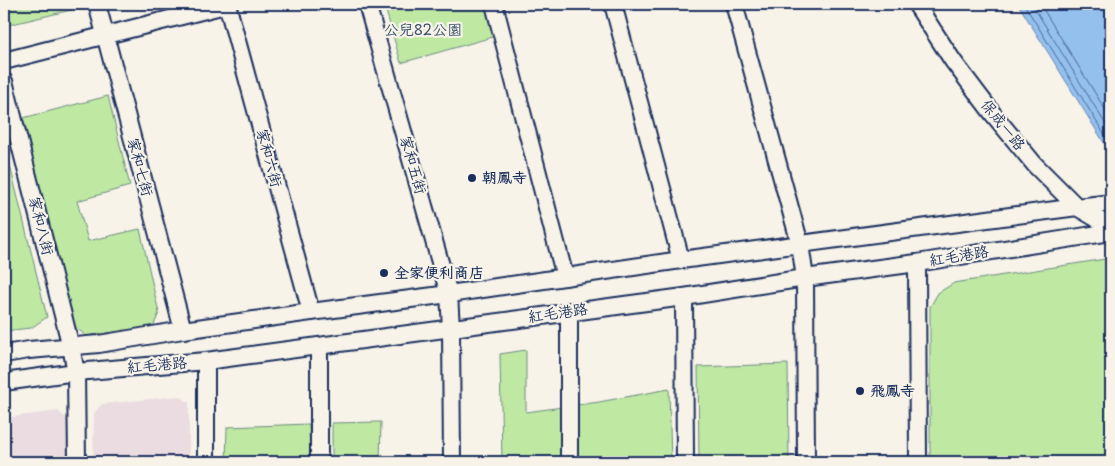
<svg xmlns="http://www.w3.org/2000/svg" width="1115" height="466" viewBox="0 0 1115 466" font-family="'Playpen Sans','LXGW WenKai TC',sans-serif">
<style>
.built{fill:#eadce1}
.green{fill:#bfe8a3;stroke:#6d8c80}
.water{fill:#94c0ee;stroke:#6486b4}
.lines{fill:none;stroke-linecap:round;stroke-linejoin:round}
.shore{stroke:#4b6998;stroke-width:1}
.street-casing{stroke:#1b2f5e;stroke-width:20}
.street{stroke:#f7f3e8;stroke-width:16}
.poi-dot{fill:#1b2f5e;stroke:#f7f3e8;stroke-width:2}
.labels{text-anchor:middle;stroke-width:4.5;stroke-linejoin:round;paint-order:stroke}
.park-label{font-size:15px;fill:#3c546c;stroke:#f7f3e8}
.street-label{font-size:15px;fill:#1b2f5e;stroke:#f7f3e8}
.poi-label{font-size:15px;font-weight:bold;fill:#1b2f5e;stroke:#f7f3e8;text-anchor:start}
</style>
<rect width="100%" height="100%" fill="#f7f3e8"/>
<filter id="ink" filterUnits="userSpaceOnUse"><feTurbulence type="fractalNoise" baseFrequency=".02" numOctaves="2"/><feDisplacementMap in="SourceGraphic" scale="10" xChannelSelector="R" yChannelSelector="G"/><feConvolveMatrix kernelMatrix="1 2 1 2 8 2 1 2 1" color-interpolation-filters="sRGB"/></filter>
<g filter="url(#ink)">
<g class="built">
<polygon points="180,396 189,403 189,462 93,462 94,413 102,404"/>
<polygon points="58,411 68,420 68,462 4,462 4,418"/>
</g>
<g class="green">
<polygon points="4,4 85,4 84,7 4,26"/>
<polygon points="384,4 487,4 496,36 401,63"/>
<polygon points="108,96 130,186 77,201 88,241 140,229 159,313 153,327 86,336 73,325 23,118"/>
<polygon points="4,141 47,317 31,328 4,331"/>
<polygon points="1105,259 1111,264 1111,462 930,462 930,307 938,293 954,283"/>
<polygon points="526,350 526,412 599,402 669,389 671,462 502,462 500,354"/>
<polygon points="788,364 789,462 699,462 698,367"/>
<polygon points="381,422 380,462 332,462 332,423"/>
<polygon points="309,424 310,462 226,462 227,427"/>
</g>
<polygon class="water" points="1018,4 1111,4 1111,154"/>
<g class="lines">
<g class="shore">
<polyline points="1024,4 1111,145"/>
<polyline points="1032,4 1111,133"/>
<polyline points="1040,4 1111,119"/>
</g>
<defs>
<g id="street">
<polyline points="97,4 183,330"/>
<polyline points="227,4 311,312"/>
<polyline points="367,4 449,294 451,328 452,462"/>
<polyline points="494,4 565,277"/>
<polyline points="613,4 681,260"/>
<polyline points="734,4 800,244 805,278 806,462"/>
<polyline points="916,4 953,61 993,114 1035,165 1077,207 1111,227"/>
<polyline points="4,61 229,4"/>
<polyline points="4,81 71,347 76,372 77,462"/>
<polyline points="917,263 918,462"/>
<polyline points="684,297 685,462"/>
<polyline points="569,311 569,462"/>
<polyline points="319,346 319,462"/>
<polyline points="4,354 29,350 99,344 183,330 311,312 449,294 681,260 1077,207 1111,203"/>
<polyline points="4,382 76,372 206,361 684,297 805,278 917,263 1111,232"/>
<polyline points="206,462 206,361"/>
</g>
</defs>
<use href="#street" class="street-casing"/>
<use href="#street" class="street"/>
</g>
</g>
<g class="poi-dot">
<circle cx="472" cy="178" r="5"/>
<circle cx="384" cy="273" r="5"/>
<circle cx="860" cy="391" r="5"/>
</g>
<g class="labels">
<g class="park-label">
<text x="423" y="35">公兒82公園</text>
</g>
<g class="street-label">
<text transform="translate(1003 125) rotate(51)" y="5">保成一路</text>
<text transform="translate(269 158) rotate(75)" y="5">家和六街</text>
<text transform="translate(413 165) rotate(74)" y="5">家和五街</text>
<text transform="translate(140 167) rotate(75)" y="5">家和七街</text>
<text transform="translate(41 226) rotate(76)" y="5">家和八街</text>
<text transform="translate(959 256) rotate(-9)" y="5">紅毛港路</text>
<text transform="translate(558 313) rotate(-8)" y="5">紅毛港路</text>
<text transform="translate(157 365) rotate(-5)" y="5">紅毛港路</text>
</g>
<g class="poi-label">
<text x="482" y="183">朝鳳寺</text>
<text x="394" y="278">全家便利商店</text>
<text x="870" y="396">飛鳳寺</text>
</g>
</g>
<rect width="1115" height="466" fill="none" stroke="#f7f3e8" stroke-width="20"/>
<rect x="10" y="10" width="1095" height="446" fill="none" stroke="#1b2f5e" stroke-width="2" filter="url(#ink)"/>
</svg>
